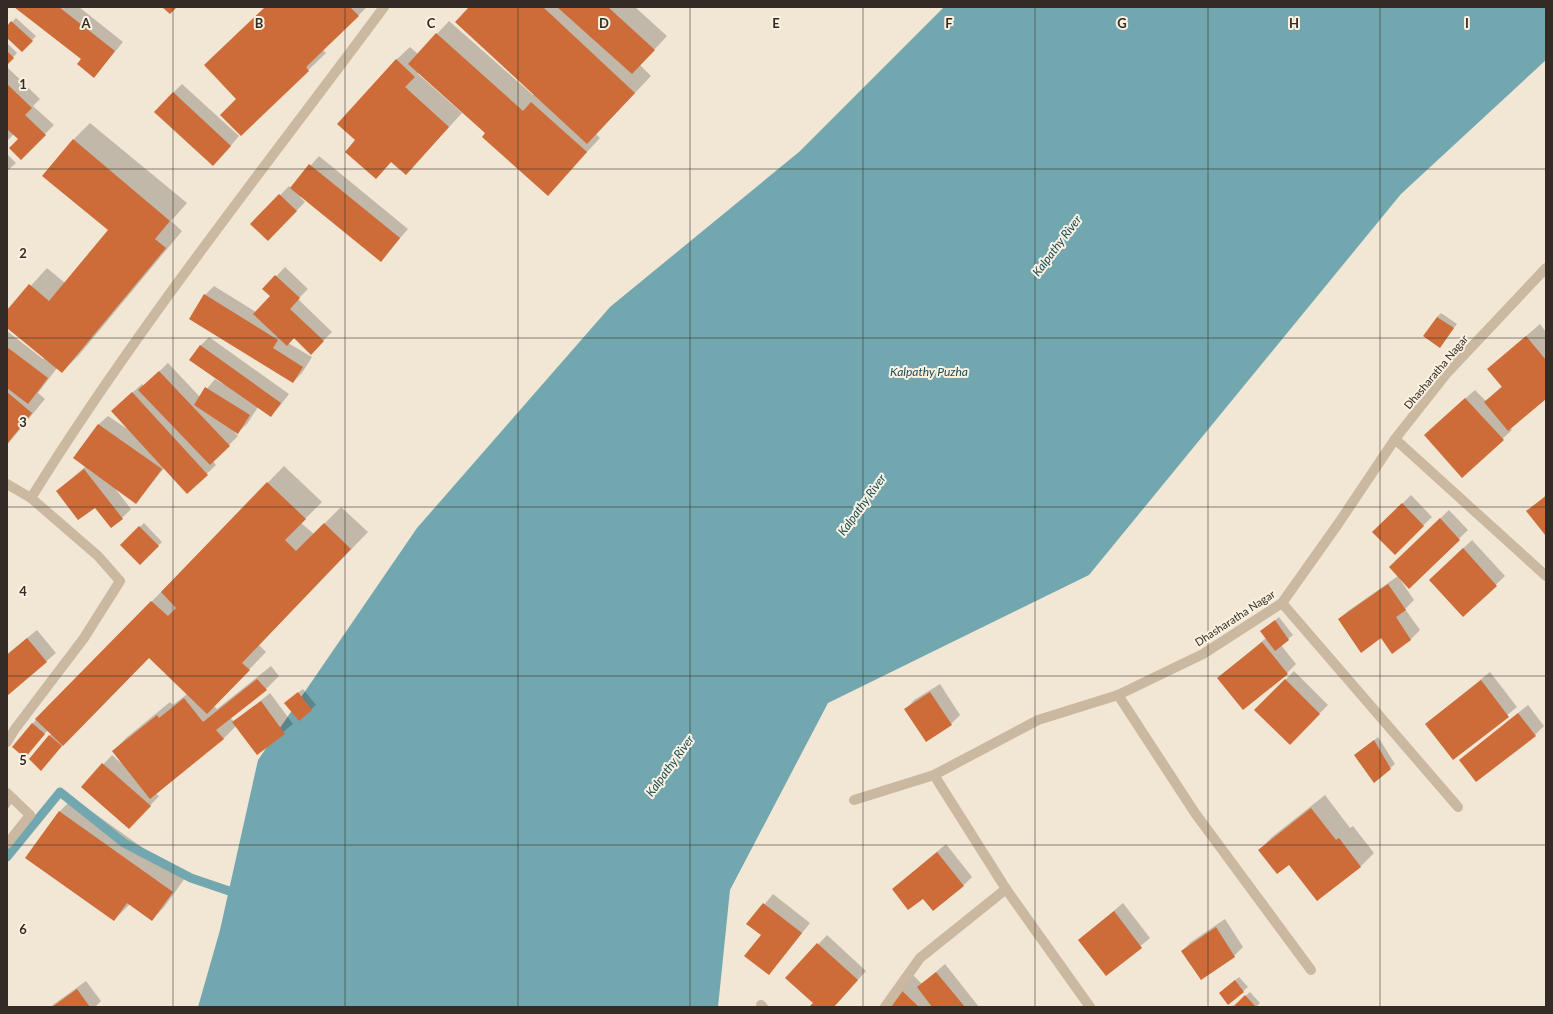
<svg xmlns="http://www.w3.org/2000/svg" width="1553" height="1014" viewBox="0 0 1553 1014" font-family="Lato,sans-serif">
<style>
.water{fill:#72a7b0}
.shadow{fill:#0003}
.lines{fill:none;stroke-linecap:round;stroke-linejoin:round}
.stream{stroke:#72a7b0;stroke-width:9}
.building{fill:#cd6c38}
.minor{stroke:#cab8a1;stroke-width:10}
.tertiary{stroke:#cab8a1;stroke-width:10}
.grid{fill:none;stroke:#332b24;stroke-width:1;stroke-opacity:0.55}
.labels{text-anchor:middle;stroke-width:4;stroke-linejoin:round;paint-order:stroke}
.street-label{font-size:11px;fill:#332b24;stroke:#faf1e1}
.water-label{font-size:12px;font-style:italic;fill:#184b57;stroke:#faf1e1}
.grid-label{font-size:13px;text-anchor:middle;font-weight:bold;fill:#332b24;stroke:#faf1e1;stroke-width:4;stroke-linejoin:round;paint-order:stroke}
</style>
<rect width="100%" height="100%" fill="#f2e7d5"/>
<polygon class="water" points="944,7 1546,7 1546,60 1401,194 1089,575 828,703 730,890 718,1007 198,1007 220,930 258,760 417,528 610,307 799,152"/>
<g class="shadow">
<polygon points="16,7 79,7 123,42 94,77 82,59"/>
<polygon points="266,7 367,7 323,50 326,53 241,135 238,99"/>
<polygon points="471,7 635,7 667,36 640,65 651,76 596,134 600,138 548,194 487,133 419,72 418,74 462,113 419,160 392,161 376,178 357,140 396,60 410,47 418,54 449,21 533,95 534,94"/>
<polygon points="16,18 36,36 22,51 7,37 7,27"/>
<polygon points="7,43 17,53 7,64"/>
<polygon points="7,67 40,99 33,106 54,125 21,158 19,139 14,134 7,141"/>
<polygon points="182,84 239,136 222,156 173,93"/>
<polygon points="90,123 187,203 171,221 182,231 79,355 62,372 57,368 38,393 45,399 7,445 7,331 43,359 45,358 7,326 7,312 47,268 65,283 109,230 73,140"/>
<polygon points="7,154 16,163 7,171"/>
<polygon points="319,156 408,229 389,251 301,196 300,197 305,202 268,240 252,224 289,186 291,188"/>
<polygon points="285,267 308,289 298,299 332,332 311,353 294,337 288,343 312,357 302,373 293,382 205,295 214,286 256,312 272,296 264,289"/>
<polygon points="1441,313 1457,324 1440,346 1437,317"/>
<polygon points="1540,324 1546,332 1546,398 1510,428 1512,430 1462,476 1434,426 1475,390 1486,401 1502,386 1488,369"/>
<polygon points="209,337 289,394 279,407 270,416 258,407 247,424 238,432 231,428 238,436 213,461 216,465 187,493 164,468 136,503 114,487 131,509 122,518 57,491 86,466 74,458 99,424 108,416 129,430 121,403 142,384 144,386 168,363 200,397 215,379 223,384 224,383 200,346"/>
<polygon points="284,466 322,502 301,523 314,534 341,507 368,532 259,645 266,652 214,706 217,709 271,666 279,676 266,689 230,717 234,722 270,693 293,724 257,753 237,725 223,739 155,793 159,796 138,819 83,786 112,755 122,764 113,751 126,738 170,702 173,705 187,694 149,657 63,744 45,765 49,736 52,734 48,730 29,752 13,747 33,723"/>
<polygon points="1411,495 1432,517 1395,553 1374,532"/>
<polygon points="1546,495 1546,535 1528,511"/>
<polygon points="1449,510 1468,530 1409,588 1399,578 1414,600 1405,609 1420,630 1411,639 1392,652 1382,637 1339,619 1348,611 1398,576 1391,567"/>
<polygon points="144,523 162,542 140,563 121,545"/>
<polygon points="1472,540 1505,576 1463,616 1439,571"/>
<polygon points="1279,617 1293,635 1281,645 1296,664 1287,673 1219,678 1266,638 1261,631"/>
<polygon points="37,630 56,653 7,695 7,654"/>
<polygon points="1294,671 1328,705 1290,743 1256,710"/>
<polygon points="1490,672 1517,707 1453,759 1426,724"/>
<polygon points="940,684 960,715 951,724 906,709 914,700"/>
<polygon points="303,689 316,705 299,720 290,699"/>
<polygon points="1528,705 1544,726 1535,735 1460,760"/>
<polygon points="1378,737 1395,764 1374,782 1355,755"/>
<polygon points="7,789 17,796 7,810"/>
<polygon points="1325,795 1350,828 1353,826 1374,853 1361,866 1317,900 1289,864 1259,850 1272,837"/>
<polygon points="73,798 185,878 165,906 152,920 130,904 114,920 26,857 60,811"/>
<polygon points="946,844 972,877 964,885 923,897 893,889"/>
<polygon points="773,894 810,923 769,974 762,935 748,924"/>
<polygon points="1123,903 1150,938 1106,975 1079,940"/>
<polygon points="1225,919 1243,947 1234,956 1201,978 1182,951 1191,942"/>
<polygon points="827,935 866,971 833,1007 811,1007 814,1003 787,978"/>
<polygon points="945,964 979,1007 881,1007 913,975 922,984"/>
<polygon points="1239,977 1248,987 1229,1003 1224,989"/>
<polygon points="86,981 101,1001 95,1007 50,1007"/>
<polygon points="1250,992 1260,1003 1256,1007 1230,1007 1239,1002"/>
</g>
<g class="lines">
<polyline class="stream" points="7,857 60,792 124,843 191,878 238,894"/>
</g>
<g class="building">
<polygon points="14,7 59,7 115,51 94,78 77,64 81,59"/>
<polygon points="162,7 177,7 170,14"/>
<polygon points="265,7 350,7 359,16 306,67 309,71 241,136 220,115 236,99 204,65"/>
<polygon points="469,7 543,7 635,93 587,144 455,22"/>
<polygon points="557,7 608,7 655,50 632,74"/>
<polygon points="11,21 33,41 22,52 7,38 7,26"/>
<polygon points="436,33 523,111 531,102 587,152 548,196 482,137 485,133 408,64"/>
<polygon points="7,51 14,58 7,65"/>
<polygon points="396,59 415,77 405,87 449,127 406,175 391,162 376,179 345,152 355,140 337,124"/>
<polygon points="7,84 32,108 25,115 46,135 21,160 9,148 18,139 7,129"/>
<polygon points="173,92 231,146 213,166 154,112"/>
<polygon points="73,139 170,221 155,239 166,248 62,373 7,328 7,310 29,284 49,301 108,230 42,176"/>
<polygon points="309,164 400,238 381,262 290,188"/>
<polygon points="279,194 297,211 268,241 250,224"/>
<polygon points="275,275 300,298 290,309 324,341 311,355 294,338 287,346 253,314 270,296 262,289"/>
<polygon points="204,294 278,340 273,348 303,367 293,383 189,319"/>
<polygon points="1437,317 1454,328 1440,348 1423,336"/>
<polygon points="1526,336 1546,360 1546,399 1508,431 1484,402 1502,387 1487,369"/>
<polygon points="200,345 281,403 271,417 189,360"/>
<polygon points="7,347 48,378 28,404 7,388"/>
<polygon points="159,371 230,446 210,465 138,390"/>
<polygon points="205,387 250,415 238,434 194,405"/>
<polygon points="7,392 32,413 7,444"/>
<polygon points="132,392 208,475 187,494 111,411"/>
<polygon points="1465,398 1504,440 1462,478 1424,435"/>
<polygon points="98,424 162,469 136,504 73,458"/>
<polygon points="84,469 123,519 111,528 95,508 78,520 56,491"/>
<polygon points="267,482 306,519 285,540 296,551 324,523 351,549 242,663 250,670 207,714 149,658 63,746 35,719 151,601 168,616 176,608 161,592"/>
<polygon points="1546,496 1546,536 1526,511"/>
<polygon points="1402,503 1424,526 1395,555 1372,532"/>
<polygon points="1440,518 1460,540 1409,589 1389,567"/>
<polygon points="139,526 159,546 140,565 120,545"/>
<polygon points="1463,548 1497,586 1463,617 1429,580"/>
<polygon points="1388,584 1406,610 1396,617 1411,640 1392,654 1381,638 1361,653 1338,619"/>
<polygon points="1275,620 1289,640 1275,651 1260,631"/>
<polygon points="27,638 47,662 7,696 7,655"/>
<polygon points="1262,642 1288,674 1243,710 1217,678"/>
<polygon points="257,679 267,690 216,730 224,739 150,799 112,751 157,715 159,718 184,698 203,722"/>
<polygon points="1285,679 1320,714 1290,745 1254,710"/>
<polygon points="1481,680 1509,717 1453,760 1425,724"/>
<polygon points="298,692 312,710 299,721 284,703"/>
<polygon points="930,692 952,725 926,742 904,709"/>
<polygon points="261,701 285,734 257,755 232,722"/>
<polygon points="1518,713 1536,736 1476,782 1459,760"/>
<polygon points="32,723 45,734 25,758 12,747"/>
<polygon points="49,735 62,746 41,771 29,759"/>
<polygon points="1374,740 1391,769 1374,783 1354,755"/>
<polygon points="102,763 151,806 129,829 81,787"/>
<polygon points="1311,808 1336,840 1339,838 1361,867 1317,901 1289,865 1277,874 1258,850"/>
<polygon points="59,811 173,892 152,921 127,903 114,921 25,858"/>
<polygon points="937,852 964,886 933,911 923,899 908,910 892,889"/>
<polygon points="763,903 802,933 769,975 744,956 761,935 746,924"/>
<polygon points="1114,911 1142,948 1106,976 1078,940"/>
<polygon points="1216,927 1235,957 1201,980 1181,951"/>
<polygon points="817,943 858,980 834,1007 809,1007 813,1003 785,978"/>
<polygon points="936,972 965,1007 932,1007 917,987"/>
<polygon points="1235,980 1244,992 1228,1005 1219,993"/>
<polygon points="899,988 919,1007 880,1007"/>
<polygon points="77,989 90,1007 52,1007"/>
<polygon points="1245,995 1256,1007 1237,1007 1235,1005"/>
</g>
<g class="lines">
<g class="minor">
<polyline points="1395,439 1546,576"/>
<polyline points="7,484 31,498"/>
<polyline points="1282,603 1458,807"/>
<polyline points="1118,695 1195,813 1311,970"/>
<path d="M7,742L15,729L84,638L120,581L98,556L31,498C137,327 264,169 384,7"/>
<polyline points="934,775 1006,889 1090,1007"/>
<polyline points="854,800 934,775 1038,720 1118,695 1203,654 1282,603 1338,524 1395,439 1447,373 1546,268"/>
<polyline points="761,1005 763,1007"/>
<polyline points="885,1007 920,958 1006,889"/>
</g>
<polyline class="tertiary" points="7,793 30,815 7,844"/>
</g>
<path class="grid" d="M173,7V1007M345,7V1007M518,7V1007M690,7V1007M863,7V1007M1035,7V1007M1208,7V1007M1380,7V1007M7,169H1546M7,338H1546M7,507H1546M7,676H1546M7,845H1546"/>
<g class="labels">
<g class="street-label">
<text transform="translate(1436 372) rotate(-50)" y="4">Dhasharatha Nagar</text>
<text transform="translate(1235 618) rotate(-33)" y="4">Dhasharatha Nagar</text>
</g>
<g class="water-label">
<text transform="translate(1057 246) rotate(-53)" y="4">Kalpathy River</text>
<text x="929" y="376">Kalpathy Puzha</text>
<text transform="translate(862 505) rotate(-54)" y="4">Kalpathy River</text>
<text transform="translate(670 766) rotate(-54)" y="4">Kalpathy River</text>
</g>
</g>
<g class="grid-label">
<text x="86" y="28">A</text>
<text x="259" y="28">B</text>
<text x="431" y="28">C</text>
<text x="604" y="28">D</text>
<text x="776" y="28">E</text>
<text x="949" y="28">F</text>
<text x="1122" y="28">G</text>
<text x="1294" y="28">H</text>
<text x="1467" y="28">I</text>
<text x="23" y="89">1</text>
<text x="23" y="258">2</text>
<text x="23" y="427">3</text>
<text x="23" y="596">4</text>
<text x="23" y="765">5</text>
<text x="23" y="934">6</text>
</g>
<rect width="1553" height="1014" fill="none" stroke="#332b24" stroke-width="16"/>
</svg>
